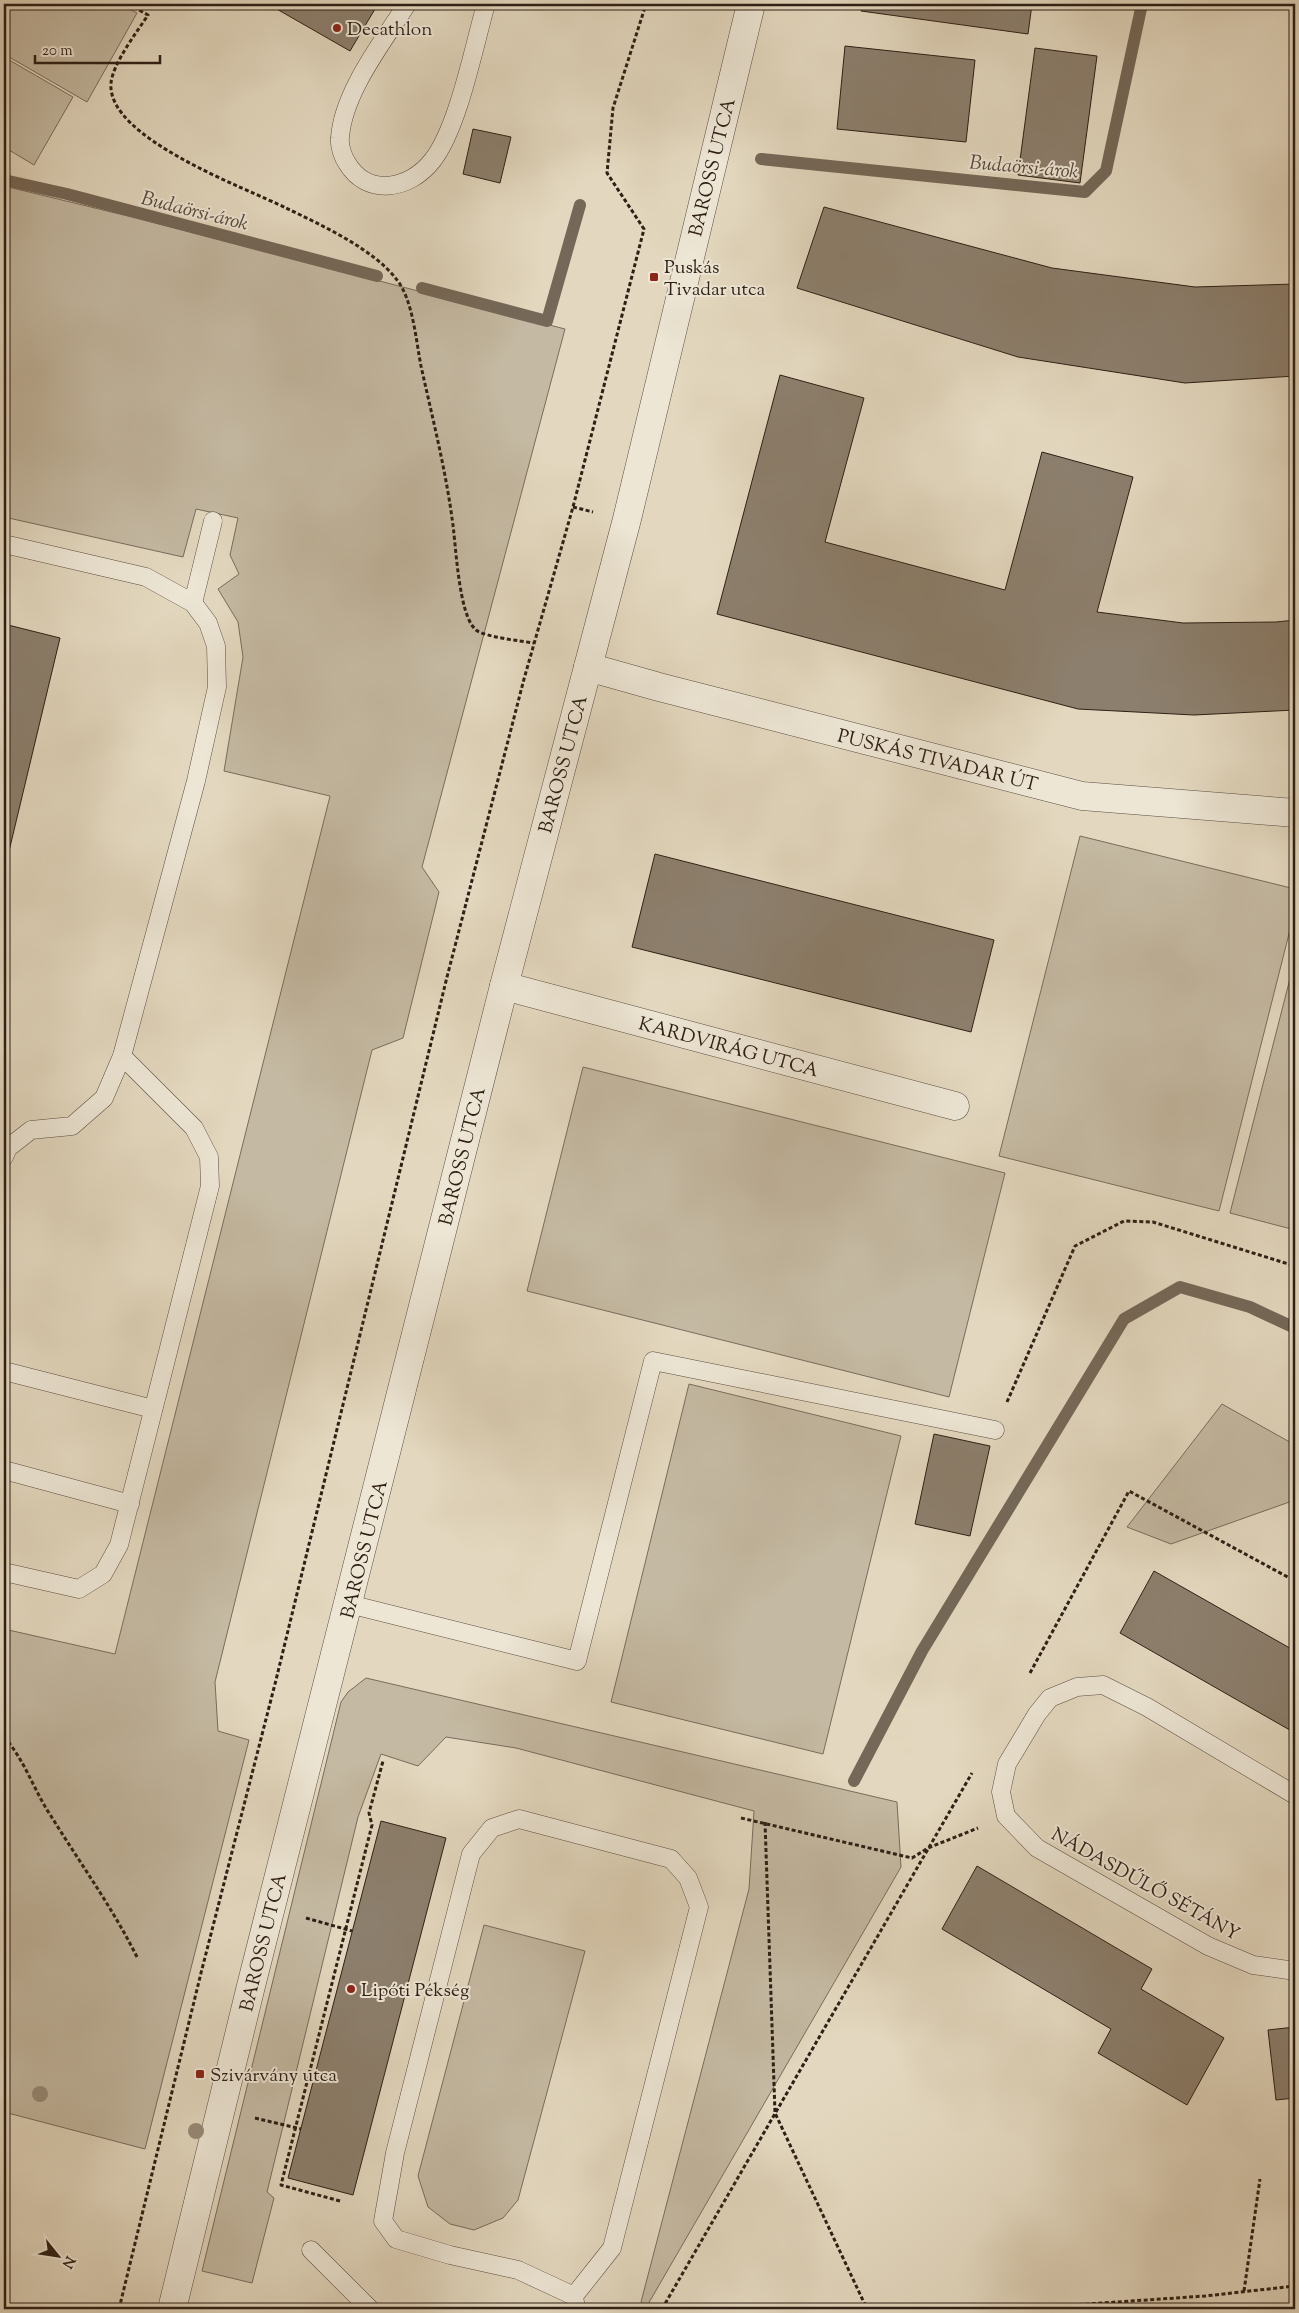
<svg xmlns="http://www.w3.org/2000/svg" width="1299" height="2313" viewBox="0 0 1299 2313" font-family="'Sorts Mill Goudy',serif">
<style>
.green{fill:#c4b9a2;stroke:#796c5c}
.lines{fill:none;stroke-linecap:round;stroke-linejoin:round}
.stream{stroke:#756858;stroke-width:12}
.building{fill:#8c7f6d;stroke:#2e1f15}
.lane-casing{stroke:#5b4d40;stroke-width:19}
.street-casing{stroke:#5b4d40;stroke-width:29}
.path{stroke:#2e1f15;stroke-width:3;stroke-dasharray:4 2.5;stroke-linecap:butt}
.lane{stroke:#ede6d5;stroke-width:18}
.street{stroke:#ede6d5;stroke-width:28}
.tree{fill:#988c79}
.poi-dot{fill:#8f2418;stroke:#ede6d5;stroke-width:2}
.labels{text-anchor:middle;stroke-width:4;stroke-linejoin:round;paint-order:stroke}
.poi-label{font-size:19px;fill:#2e1f15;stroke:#ede6d5;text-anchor:start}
.street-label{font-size:19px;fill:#2e1f15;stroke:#ede6d5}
.water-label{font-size:20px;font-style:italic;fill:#584a3c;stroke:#ede6d5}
</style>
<rect width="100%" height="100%" fill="#e3d8bf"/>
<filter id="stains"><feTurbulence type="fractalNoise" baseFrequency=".004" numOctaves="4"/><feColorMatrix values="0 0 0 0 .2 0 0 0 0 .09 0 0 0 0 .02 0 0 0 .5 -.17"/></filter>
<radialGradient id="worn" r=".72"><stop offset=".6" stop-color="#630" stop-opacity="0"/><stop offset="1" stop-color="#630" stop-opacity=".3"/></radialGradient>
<g class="green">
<polygon points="6,4 121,4 137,13 87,102 4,54 4,8"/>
<polygon points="4,57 73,97 34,165 4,147"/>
<polygon points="4,186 136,218 565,329 422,867 439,892 403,1038 372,1050 215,1682 218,1731 249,1740 145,2149 4,2112 4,1629 115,1654 330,796 224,771 243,657 238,622 218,589 239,574 230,555 238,518 196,509 183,557 4,517"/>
<polygon points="1080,836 1295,889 1295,910 1219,1211 999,1156"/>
<polygon points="1295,959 1295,1230 1230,1213"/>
<polygon points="583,1067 1005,1173 949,1397 527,1291"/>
<polygon points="689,1384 901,1436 823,1754 611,1702"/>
<polygon points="1222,1404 1295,1445 1295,1500 1171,1544 1127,1527"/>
<polygon points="366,1678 897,1802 901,1867 647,2306 641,2302 749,1889 754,1811 516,1748 446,1737 418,1766 381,1754 358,1817 267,2192 274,2198 252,2283 202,2271 341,1702 348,1692"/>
<polygon points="484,1925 585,1951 518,2200 503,2218 474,2230 450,2224 428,2207 418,2176"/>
</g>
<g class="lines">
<g class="stream">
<polyline points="761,159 1085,192 1106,171 1142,4"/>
<polyline points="4,180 67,194 377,276"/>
<polyline points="422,288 547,321 580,205"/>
<polyline points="854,1781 922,1651 1124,1319 1180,1287 1250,1307 1295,1328"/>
</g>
</g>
<g class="building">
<polygon points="268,4 378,4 350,51"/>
<polygon points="863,4 1032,4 1028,34 861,11"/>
<polygon points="845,46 975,60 966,142 837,129"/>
<polygon points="1035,48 1097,56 1080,183 1018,175"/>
<polygon points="473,129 511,137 500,183 463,174"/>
<polygon points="824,207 1052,268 1195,287 1295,284 1295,376 1185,383 1018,357 797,288"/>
<polygon points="780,375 864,398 825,542 1005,590 1042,452 1133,477 1097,612 1183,623 1276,622 1295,620 1295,710 1194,715 1078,709 717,614"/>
<polygon points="4,624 60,638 4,872"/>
<polygon points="655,854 994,940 971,1032 632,947"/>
<polygon points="934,1434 990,1446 970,1536 915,1524"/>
<polygon points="1154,1571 1295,1651 1295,1733 1120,1633"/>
<polygon points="381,1821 446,1838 353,2195 288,2178"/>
<polygon points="977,1866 1152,1969 1141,1989 1224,2038 1187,2105 1098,2053 1111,2029 942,1929"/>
<polygon points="1295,2027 1295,2098 1276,2100 1268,2030"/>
</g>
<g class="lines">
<defs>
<g id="lane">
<path d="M407,4C383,42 343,92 340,138C339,146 343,157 347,163C367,197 409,190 432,161C458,129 474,46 486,4"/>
<polyline points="4,544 146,577 193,603 208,623 216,646 217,687 196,781 122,1056 104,1098 72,1126 31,1130 8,1148 4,1157"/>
<polyline points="193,603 213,521"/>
<polyline points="4,1371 153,1409"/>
<polyline points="4,1470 130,1504"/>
<polyline points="4,1572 79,1589 103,1574 119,1545 210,1186 209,1157 194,1128 122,1056"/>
<polyline points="349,1604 577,1661 653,1361 995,1430"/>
<polyline points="1295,1795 1147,1707 1103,1685 1077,1687 1050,1698 1037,1714 1007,1764 1001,1792 1006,1816 1037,1848 1208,1946 1253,1965 1295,1971"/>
<polyline points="311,2250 370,2309"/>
<polyline points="574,2296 518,2270 450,2255 396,2239 383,2221 395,2153 471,1854 492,1828 519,1819 671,1859 688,1878 699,1907 612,2248 574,2296 576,2309"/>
</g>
<g id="street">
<polyline points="588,667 659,687 1082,796 1295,813"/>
<polyline points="504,986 955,1106"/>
<polyline points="172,2309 251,1986 504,986 627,519 751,4"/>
</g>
</defs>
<use href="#lane" class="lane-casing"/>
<use href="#street" class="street-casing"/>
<g class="path">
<path d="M128,4L148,15C137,32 113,63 111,83C106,138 246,188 286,208C321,225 374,249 397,280C413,300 416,341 421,366C432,416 445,467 452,518C456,542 458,615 476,630C485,637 521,641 534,643"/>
<polyline points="573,507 593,512"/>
<polyline points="1007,1402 1075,1246 1124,1221 1153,1222 1295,1266"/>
<polyline points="1030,1673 1129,1491 1295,1581"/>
<path d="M4,1737C25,1760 34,1791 51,1816C80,1863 112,1907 137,1957"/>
<polyline points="741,1818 912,1858 928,1848 978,1828"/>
<polyline points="765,1822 775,2113 867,2309"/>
<polyline points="306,1918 352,1931"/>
<polyline points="255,2118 301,2129"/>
<polyline points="340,2201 281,2185 372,1825 369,1813 383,1761"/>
<polyline points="1244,2291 1260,2179"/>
<polyline points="119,2309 201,1973 276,1680 447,977 524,679 573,507 644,229 607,173 613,108 646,4"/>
<polyline points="662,2309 972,1773"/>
<polyline points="1014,2309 1205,2296 1295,2286"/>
</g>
<use href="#lane" class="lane"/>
<use href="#street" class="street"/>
</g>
<g class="tree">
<circle cx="40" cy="2094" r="8"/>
<circle cx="196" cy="2131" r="8"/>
</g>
<g class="poi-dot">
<circle cx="337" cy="28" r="5"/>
<rect x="649" y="272" width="10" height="10" rx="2.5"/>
<circle cx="351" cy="1989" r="5"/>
<rect x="195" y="2069" width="10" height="10" rx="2.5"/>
</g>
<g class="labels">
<g class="poi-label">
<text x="347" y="35">Decathlon</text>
<text x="664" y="273">Puskás<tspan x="664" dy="22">Tivadar utca</tspan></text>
<text x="361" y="1996">Lipóti Pékség</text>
<text x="210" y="2081">Szivárvány utca</text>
</g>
<g class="street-label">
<text transform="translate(711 167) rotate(-76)" y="7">BAROSS UTCA</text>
<text transform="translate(938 759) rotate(14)" y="7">PUSKÁS TIVADAR ÚT</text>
<text transform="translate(562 764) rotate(-75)" y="7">BAROSS UTCA</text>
<text transform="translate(729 1046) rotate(15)" y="7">KARDVIRÁG UTCA</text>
<text transform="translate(461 1156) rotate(-76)" y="7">BAROSS UTCA</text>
<text transform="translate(363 1549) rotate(-76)" y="7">BAROSS UTCA</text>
<text transform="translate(1146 1883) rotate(29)" y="7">NÁDASDŰLŐ SÉTÁNY</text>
<text transform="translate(262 1942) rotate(-76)" y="7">BAROSS UTCA</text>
</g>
<g class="water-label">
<text transform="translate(1024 166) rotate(5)" y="7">Budaörsi-árok</text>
<text transform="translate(195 210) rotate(14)" y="7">Budaörsi-árok</text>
</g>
</g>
<rect width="1299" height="2313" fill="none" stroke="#e3d8bf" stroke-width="20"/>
<rect x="5" y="5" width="1289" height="2303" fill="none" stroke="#2e1f15" stroke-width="2.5"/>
<rect x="10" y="10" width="1279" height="2293" fill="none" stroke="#2e1f15"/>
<g transform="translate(58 2256) rotate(120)" stroke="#ede6d5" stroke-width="4" paint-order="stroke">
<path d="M0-4L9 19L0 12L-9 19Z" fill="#2e1f15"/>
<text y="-8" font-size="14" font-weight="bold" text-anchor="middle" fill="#2e1f15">N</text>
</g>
<path d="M35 55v8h125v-8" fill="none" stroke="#2e1f15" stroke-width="2.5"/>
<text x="42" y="55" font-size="15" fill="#2e1f15" stroke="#ede6d5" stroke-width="4" paint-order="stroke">20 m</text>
<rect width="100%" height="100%" filter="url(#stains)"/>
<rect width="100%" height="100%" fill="url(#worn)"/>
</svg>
